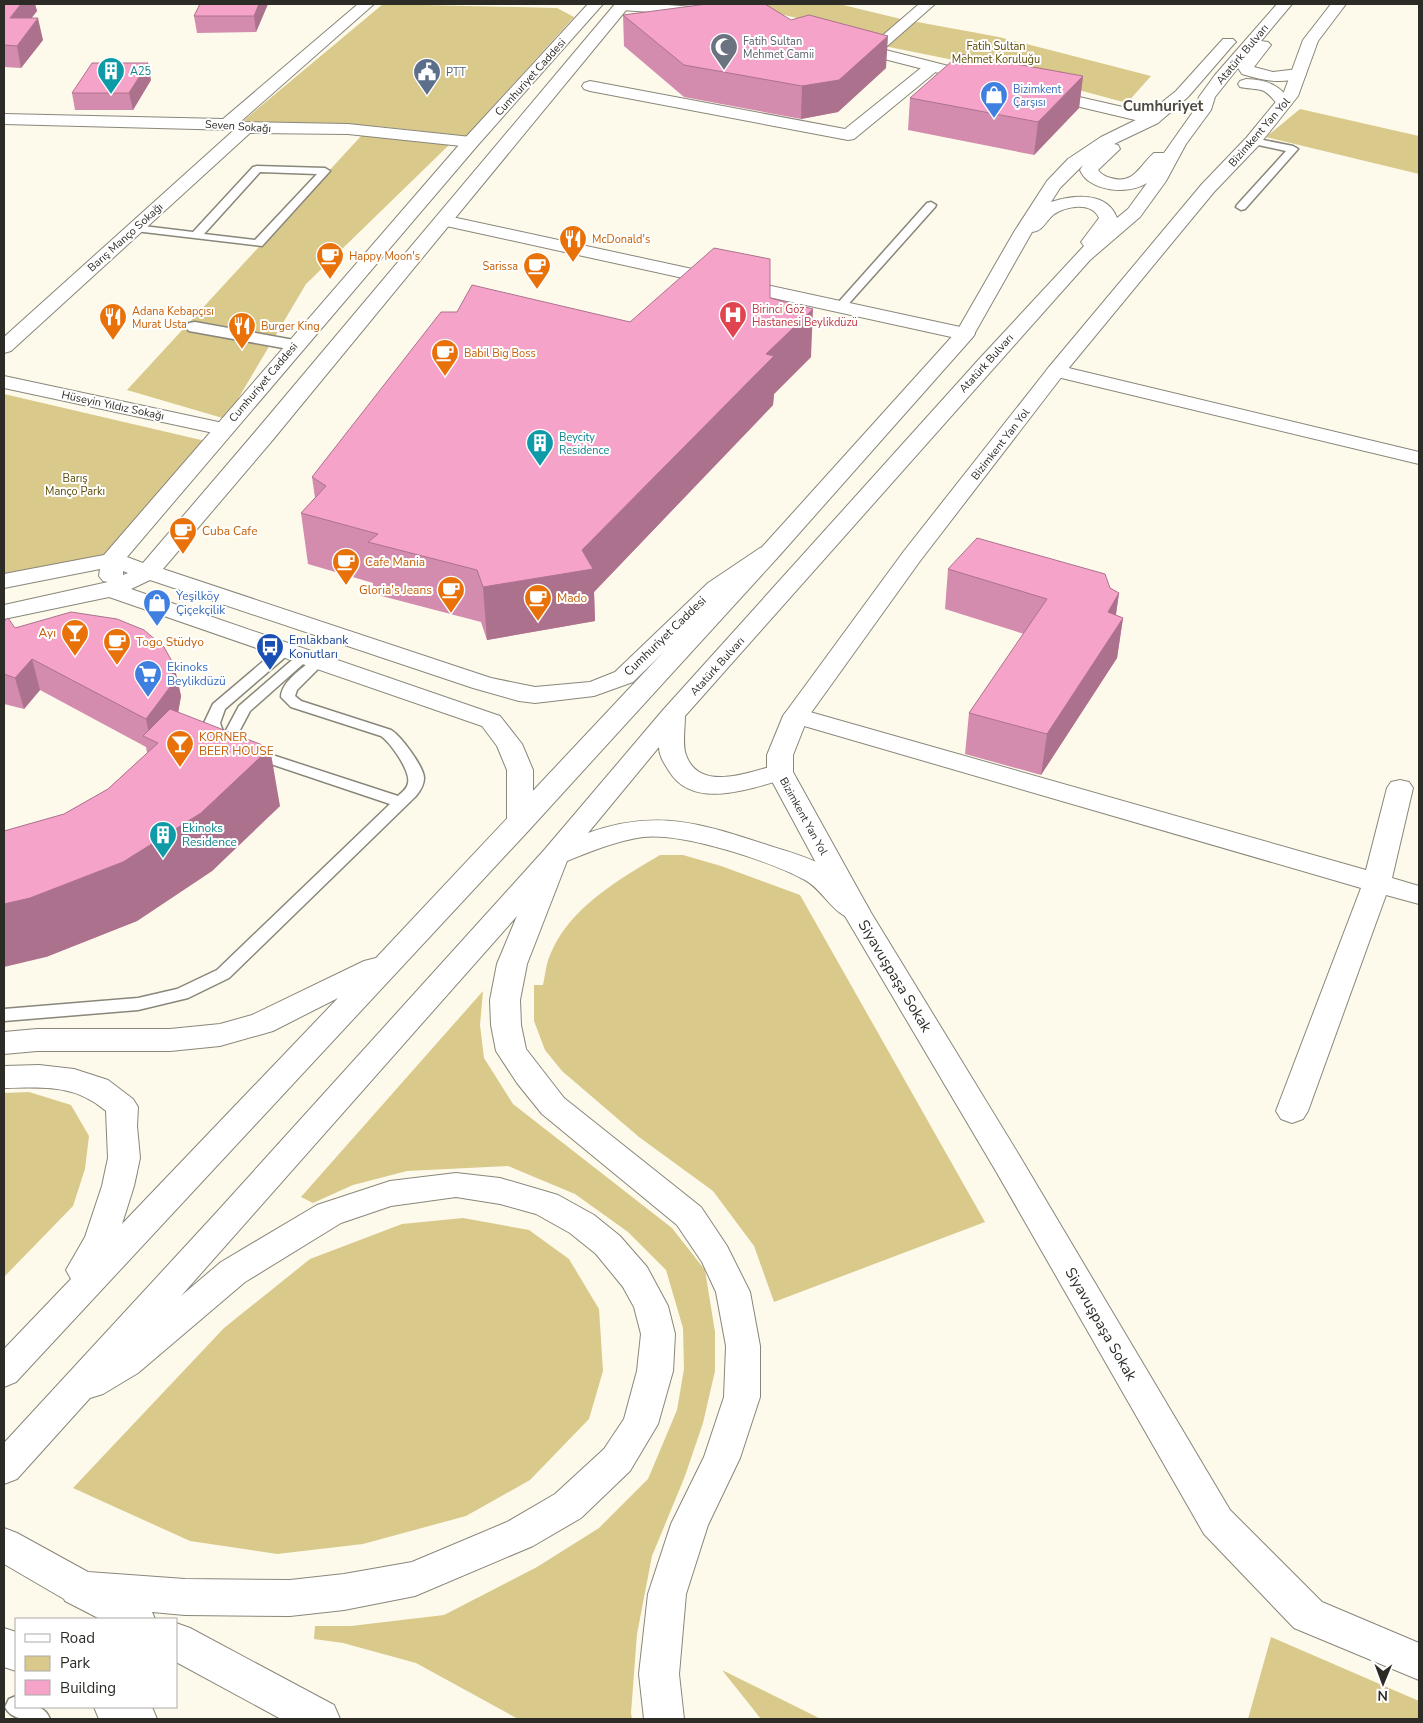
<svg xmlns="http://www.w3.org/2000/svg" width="1423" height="1723" viewBox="0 0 1423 1723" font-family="'Nunito Sans',sans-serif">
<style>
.green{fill:#d9c98b}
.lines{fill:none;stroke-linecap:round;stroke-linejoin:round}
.service-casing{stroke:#89867a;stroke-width:3}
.pedestrian-casing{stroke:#89867a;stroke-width:3}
.minor-casing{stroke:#89867a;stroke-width:2}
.tertiary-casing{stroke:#89867a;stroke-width:2}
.secondary-casing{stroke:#89867a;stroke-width:2}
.primary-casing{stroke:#89867a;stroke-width:2}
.trunk-casing{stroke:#89867a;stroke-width:2}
.service{fill:#fff;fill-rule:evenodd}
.pedestrian{fill:#fff;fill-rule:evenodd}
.minor{fill:#fff;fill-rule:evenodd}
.tertiary{fill:#fff;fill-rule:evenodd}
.secondary{fill:#fff;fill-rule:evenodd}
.primary{fill:#fff;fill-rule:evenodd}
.trunk{fill:#fff;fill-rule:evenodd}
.wall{fill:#d38cad}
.shaded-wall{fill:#ac728d}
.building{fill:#f5a3c9;stroke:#ac728d}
.labels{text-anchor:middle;stroke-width:4;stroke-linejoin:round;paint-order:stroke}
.far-worship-label{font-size:11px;fill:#5b616d;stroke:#fff;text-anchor:start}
.far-park-label{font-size:11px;fill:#5b4c08;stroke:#fff}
.far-street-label{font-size:11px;fill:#2d2b26;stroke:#fff}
.far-culture-label{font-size:11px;fill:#0d838f;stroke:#fff;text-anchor:start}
.far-service-label{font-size:11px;fill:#4e5e75;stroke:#fff;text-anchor:start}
.far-shop-label{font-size:11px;fill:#366cbe;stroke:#fff;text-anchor:start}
.far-food-label{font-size:11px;fill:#c56008;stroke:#fff;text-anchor:start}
.far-health-label{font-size:11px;fill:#be3a42;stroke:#fff;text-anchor:start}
.food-label{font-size:12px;fill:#c56008;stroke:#fff;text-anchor:start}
.shop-label{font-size:12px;fill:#366cbe;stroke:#fff;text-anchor:start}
.street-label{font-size:12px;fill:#2d2b26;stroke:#fff}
.transit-label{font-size:12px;fill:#164399;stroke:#fff;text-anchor:start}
.culture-label{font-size:12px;fill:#0d838f;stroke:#fff;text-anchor:start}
.far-district-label{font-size:15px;font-weight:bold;fill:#4e4b40;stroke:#fff}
.near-street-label{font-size:15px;fill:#2d2b26;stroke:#fff}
</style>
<rect width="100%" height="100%" fill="#fdfaec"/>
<g class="green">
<polygon points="383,4 557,8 574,17 466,136 375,126 243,121"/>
<polygon points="735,4 839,4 901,19 999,37 1151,76 1127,103 1008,71 889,47 832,26"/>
<polygon points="1300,109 1419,136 1419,174 1266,137"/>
<polygon points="362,135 449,145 306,284 226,419 127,390"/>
<polygon points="4,394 214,443 105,557 4,575"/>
<path d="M660,855H683L721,866L800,895L985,1222L774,1302L754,1246L713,1191L639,1137L562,1071L545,1050L534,1021V985H543C545,976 546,964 550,955C569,908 618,880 660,855Z"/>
<polygon points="483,991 480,1025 484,1058 513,1104 672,1228 705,1270 715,1332 715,1371 703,1423 685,1476 652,1556 637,1634 631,1713 632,1719 518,1719 416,1663 343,1643 314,1639 315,1626 351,1626 444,1615 537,1567 599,1528 648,1479 677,1410 684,1369 683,1328 666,1270 628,1232 575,1194 508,1166 407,1171 353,1185 313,1203 301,1197"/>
<polygon points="29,1092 71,1105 89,1136 85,1169 73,1206 4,1277 4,1093"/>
<polygon points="463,1218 529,1230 569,1259 599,1309 603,1371 589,1419 530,1480 466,1516 363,1544 277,1554 190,1541 73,1488 224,1328 310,1259 402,1224"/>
<polygon points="1271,1637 1419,1701 1419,1719 1248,1719"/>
<polygon points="722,1670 821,1719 761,1719"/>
</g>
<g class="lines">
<defs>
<g id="service">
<polygon points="1253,138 1293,146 1298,149 1245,209 1241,210 1236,207 1237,205 1286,151 1249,143 1249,139"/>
<path d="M257,166L325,168L330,171L262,246L135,231L130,228L135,225L193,232L253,167ZM260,172L317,174L255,240L204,234Z"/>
<polygon points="931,202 936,205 935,207 844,309 836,309 834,307 836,305 927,203"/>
<path d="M285,646L290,647L292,650L290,653L225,709L220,723L224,734L239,706L299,654H309L311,657L250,711L231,747C215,752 209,736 204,723L213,704L280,647Z"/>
<path d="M318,658L323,659L325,662L297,690L295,696L301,701L391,730C401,736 424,767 424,778C424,785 420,791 416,796L229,978L188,998L138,1010L4,1021V1009L138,998L177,989L217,970L390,804L247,756L244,753L247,750H257L398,796C402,792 407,789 408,783C411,771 390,742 381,736L291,707L281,697C281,682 303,668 313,659Z"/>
<path d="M16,1696V1707C32,1707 43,1703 50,1719C33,1719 13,1723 5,1707L9,1699Z"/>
</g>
<polygon id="pedestrian" points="195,322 294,340 300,341 303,345 300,349 294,350 189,331 186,327 189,323"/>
<g id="minor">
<polygon points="358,4 374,4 240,122 348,124 471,137 477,138 479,142 477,146 471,147 348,134 250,133 11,351 4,353 4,337 234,130 4,124 4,114 223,119"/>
<polygon points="919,4 935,4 877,55 867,55 864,52 867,49"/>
<polygon points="932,62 938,64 940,67 938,70 854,139 848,140 590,91 584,89 582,86 584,83 590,81 845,129 926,64"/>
<polygon points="443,215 965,328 972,330 975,334 972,338 965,340 437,224 434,220 437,216"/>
<polygon points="1056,365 1419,452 1419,464 1049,375 1046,371 1049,367"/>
<polygon points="4,376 223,423 230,425 234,429 230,433 223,435 4,388"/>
<polygon points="796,708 1366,870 1387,788 1391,782 1400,780 1409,782 1413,788 1392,878 1419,886 1419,904 1386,895 1308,1111 1303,1119 1292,1123 1281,1119 1276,1111 1361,888 787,721 783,716 787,711"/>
</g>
<g id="tertiary">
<polygon points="616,4 654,4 708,8 713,9 715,12 713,15 708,16 622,10 617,9 615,6"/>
<polygon points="1331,4 1346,4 1318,41 1298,96 1259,145 1214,192 1063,375 920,561 808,717 793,755 793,772 870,911 1019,1155 1230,1510 1322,1602 1419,1643 1419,1680 1294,1628 1204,1534 997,1173 842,911 767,772 767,755 783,716 904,551 1049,367 1202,184 1247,137 1284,92 1303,40"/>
<polygon points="850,41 984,75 986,78 984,81 978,83 845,49 842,46 845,43"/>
<polygon points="1044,89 1158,115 1160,119 1158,123 1152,124 1038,97 1036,94 1038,91"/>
</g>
<path id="secondary" d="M588,4H603L477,146L127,557L143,563L255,432L615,4H629L627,9L271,442L163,569L491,678L535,687L590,682L615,672L708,583L760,548L768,546L776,548L779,553L776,558L724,593L633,682L594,696L535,703L519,701L473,688L150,580L131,589L500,716L522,744L533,770V823L530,829L520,832L510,829L507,823V770L497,746L482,726L109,597L4,619V605L108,582L103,581L99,576L100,569L4,588V574L104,555L465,138ZM123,571L128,573L123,575Z"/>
<g id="primary">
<path d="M1277,4H1292L1261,41L1268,42L1271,45L1254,67L1273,72L1298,69L1304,71L1306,74L1304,77C1282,84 1264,81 1242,74L1238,68L1215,97L1211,110L1186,144L1166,181L1140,217L1090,260L685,716C685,728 682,745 686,755C700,794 752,771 780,764L789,766L793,772L789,778C753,787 694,812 669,771C664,763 659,756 659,747L588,833C657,808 703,824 770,846C787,851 812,858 827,868C841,878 853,893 866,904L870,911L866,918C837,926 827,892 805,880C770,861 682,832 643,837C616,841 592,851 567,861L527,964L520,1000L521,1025L526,1049L564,1098L701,1207L727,1246L750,1292L760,1346V1397L740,1458L708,1525L686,1594L679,1674L684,1719H644L639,1674L648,1594L671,1524L704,1457L724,1397L726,1346L716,1292L702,1262L677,1225L542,1114L517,1083L496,1051L491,1025L490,1000L497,964L517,916L181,1296L221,1262L317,1205L390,1181L456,1173L500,1178L558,1195L594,1215L620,1236L647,1267L668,1306L675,1334L673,1371L658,1424L630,1471L581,1518L533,1546L415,1596L344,1610L290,1616L185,1615L152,1612L155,1619H100L65,1601L64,1599L4,1564V1528L17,1533L88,1572L185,1579L290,1580L344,1574L412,1562L507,1522L555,1494L604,1449L624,1419L637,1371L641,1334L634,1307L623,1287L596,1254L570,1233L536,1214L500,1204L456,1197L391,1206L341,1223L245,1282L138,1373L103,1394L90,1398L17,1479L4,1484V1443L215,1214L545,849L663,710L981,357L1084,246L1081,242L1099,218C1092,201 1065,206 1053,215C1045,222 1043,231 1032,232L972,338L779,556L530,829L16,1382L4,1387V1349L71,1279L66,1270L85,1237L102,1186L108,1158L106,1111C75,1084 43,1087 4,1088V1066L39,1065L74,1069L108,1080L133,1099L138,1107L137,1126L140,1158L134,1186L122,1224L338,998L273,1031L220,1046L170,1051H37L4,1054V1032L37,1029H170L220,1024L252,1015L364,961L376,958L763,546L957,331L1014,232L1047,181L1068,159L1101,137L1146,115L1176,91L1223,39H1233L1236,42L1233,45L1188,97L1158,123L1114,144L1118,145L1120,149L1098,170C1101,174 1106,177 1111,178C1134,185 1139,166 1154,153H1164L1195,109L1199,97L1215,75ZM1083,165L1080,170C1089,192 1129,195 1147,183L1128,209L1117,218C1107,191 1073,195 1051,202L1060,188Z"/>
<path d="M1246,79C1268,80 1280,85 1292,103L1290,106C1276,110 1275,97 1264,91C1257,88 1248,89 1240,87L1238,84L1240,81Z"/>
<polygon points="176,1623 190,1628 334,1705 340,1719 281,1719 176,1662"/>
</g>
<g id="trunk">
<polygon points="4,1628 16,1632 16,1671 4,1667"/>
<polygon points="94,1707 152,1707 157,1719 99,1719"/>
</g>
</defs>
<use href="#service" class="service-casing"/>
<use href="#pedestrian" class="pedestrian-casing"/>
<use href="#minor" class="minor-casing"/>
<use href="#tertiary" class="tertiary-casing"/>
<use href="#secondary" class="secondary-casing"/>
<use href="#primary" class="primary-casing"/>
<use href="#trunk" class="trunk-casing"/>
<use href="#service" class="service"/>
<use href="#pedestrian" class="pedestrian"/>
<use href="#minor" class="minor"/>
<use href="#tertiary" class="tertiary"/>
<use href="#secondary" class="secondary"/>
<use href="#primary" class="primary"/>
<use href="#trunk" class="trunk"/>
</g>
<g class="wall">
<polygon points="4,4 35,4 37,11 31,18 43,40 21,68 4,67"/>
<polygon points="200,4 268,4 256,32 197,33 194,16"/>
<polygon points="623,15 791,20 886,68 838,112 801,119 684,97 624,46"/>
<polygon points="1083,76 1079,108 1034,155 908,130 910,98"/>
<polygon points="151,80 133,110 75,110 72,93"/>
<polygon points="770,298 811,357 774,394 773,405 594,592 595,621 487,640 481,622 374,594 373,583 308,564 301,513 315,498 312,477 630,322"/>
<polygon points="948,569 1110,588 1119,593 1116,615 1123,618 1117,658 1041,775 965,754 969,713 1024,634 945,609"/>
<polygon points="4,621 15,628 174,665 181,696 178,713 280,806 212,871 137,921 46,957 9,830 64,814 108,789 147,753 146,747 40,690 24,709 4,704"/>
</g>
<g class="shaded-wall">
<polygon points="21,4 35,4 37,11 15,40 10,18"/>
<polygon points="259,4 268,4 256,32 254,16"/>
<polygon points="38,18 43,40 21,68 17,46"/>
<polygon points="888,36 886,68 838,112 801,119 802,86"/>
<polygon points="148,63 151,80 133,110 129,93"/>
<polygon points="1083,76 1079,108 1034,155 1038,122"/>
<polygon points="813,309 811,357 774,394 773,405 594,592 595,621 487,640 483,587 582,550 766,354"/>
<polygon points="1119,593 1113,633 1123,618 1117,658 1041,775 1047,734 1108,612"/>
<polygon points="32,659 40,690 24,709 15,678"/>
<polygon points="174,665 181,696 177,719 158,743 150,739 146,719"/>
<polygon points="270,748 280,806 212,871 137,921 46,957 4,967 4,904"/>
</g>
<g class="building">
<polygon points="4,4 21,4 10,18 38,18 17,46 4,45"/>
<polygon points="200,4 259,4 254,16 194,16"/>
<polygon points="707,4 765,4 791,20 809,15 888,36 839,80 802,86 684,65 623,15"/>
<polygon points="960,54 1083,76 1038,122 910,98"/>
<polygon points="92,63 148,63 129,93 72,93"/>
<polygon points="714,248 770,259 770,298 813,309 766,354 774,356 582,550 593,569 483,587 477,570 368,542 378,534 301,513 326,486 312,477 441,312 457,312 472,285 630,322"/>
<polygon points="977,538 1105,574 1110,588 1119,593 1108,612 1123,618 1047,734 969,713 1047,599 948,569"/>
<polygon points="71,612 117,619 144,630 164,647 174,665 170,687 146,719 32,659 15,678 4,674 4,621 8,618 15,628"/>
<polygon points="170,709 270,748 201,813 123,862 30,898 4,904 4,831 64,814 108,789 158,743 143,736"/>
</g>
<defs>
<symbol id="mosque-pin" viewBox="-11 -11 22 30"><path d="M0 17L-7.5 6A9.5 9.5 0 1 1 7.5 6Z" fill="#6b7280" stroke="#fff"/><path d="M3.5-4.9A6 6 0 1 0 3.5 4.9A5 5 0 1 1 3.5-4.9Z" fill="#fff"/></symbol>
<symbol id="building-pin" viewBox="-11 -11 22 30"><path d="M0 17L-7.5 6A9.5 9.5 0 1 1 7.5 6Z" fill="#0f9aa8" stroke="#fff"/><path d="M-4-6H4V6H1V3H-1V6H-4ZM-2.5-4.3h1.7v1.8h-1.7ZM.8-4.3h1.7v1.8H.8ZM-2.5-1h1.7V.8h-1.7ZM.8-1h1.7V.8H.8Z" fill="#fff"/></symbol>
<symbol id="civic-pin" viewBox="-11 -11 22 30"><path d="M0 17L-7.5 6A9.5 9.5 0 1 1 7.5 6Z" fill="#5c6f8a" stroke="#fff"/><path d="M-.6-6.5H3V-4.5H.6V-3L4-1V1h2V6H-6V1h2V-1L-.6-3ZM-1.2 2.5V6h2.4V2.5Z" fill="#fff"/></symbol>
<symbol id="shop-pin" viewBox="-11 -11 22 30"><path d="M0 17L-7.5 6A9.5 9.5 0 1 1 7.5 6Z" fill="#3f7fe0" stroke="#fff"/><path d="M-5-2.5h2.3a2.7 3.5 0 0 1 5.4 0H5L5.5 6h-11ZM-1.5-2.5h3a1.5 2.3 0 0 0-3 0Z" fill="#fff"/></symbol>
<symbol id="restaurant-pin" viewBox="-11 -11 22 30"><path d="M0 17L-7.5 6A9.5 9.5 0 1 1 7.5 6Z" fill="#e8710a" stroke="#fff"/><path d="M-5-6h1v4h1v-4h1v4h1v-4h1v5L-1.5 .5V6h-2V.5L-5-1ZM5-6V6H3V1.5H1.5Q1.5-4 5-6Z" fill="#fff"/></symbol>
<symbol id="cafe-pin" viewBox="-11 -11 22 30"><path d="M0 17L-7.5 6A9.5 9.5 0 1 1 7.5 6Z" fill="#e8710a" stroke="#fff"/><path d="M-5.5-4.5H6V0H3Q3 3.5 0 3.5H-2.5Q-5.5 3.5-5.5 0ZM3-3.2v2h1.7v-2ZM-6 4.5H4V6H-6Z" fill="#fff"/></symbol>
<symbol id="hospital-pin" viewBox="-11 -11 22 30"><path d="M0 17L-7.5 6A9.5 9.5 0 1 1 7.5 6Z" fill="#e0444e" stroke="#fff"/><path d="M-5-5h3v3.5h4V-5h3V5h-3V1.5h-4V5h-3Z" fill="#fff"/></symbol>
<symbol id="bar-pin" viewBox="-11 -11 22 30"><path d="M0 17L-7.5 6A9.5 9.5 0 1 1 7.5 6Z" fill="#e8710a" stroke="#fff"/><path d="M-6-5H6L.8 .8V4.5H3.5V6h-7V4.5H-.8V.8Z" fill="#fff"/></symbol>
<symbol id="bus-pin" viewBox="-11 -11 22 30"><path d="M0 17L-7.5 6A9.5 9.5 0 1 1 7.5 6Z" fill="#1a4fb4" stroke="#fff"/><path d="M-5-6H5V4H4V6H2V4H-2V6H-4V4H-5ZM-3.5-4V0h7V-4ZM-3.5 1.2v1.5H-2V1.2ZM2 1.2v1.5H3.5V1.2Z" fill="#fff"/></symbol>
<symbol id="supermarket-pin" viewBox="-11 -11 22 30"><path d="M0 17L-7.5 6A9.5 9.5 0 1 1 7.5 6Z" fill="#3f7fe0" stroke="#fff"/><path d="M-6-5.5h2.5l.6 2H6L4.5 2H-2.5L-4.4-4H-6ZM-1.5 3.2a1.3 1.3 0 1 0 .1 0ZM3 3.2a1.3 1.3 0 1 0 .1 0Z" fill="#fff"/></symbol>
</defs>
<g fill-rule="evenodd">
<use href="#mosque-pin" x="708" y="31" width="32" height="43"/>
<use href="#building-pin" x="95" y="55" width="32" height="43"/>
<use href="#civic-pin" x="411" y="56" width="32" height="43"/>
<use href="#shop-pin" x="978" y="79" width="32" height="43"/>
<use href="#restaurant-pin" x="557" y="223" width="32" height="43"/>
<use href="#cafe-pin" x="314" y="240" width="32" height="43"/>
<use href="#cafe-pin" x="521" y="250" width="32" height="43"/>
<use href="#hospital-pin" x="717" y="299" width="32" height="43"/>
<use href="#restaurant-pin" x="97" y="301" width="32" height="43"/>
<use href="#restaurant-pin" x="226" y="310" width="32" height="43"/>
<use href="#cafe-pin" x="429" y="337" width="32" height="43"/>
<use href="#building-pin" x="524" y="427" width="32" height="43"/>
<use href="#cafe-pin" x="167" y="515" width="32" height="43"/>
<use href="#cafe-pin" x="330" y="546" width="32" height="43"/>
<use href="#cafe-pin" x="435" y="574" width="32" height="43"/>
<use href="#cafe-pin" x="522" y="582" width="32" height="43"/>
<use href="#shop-pin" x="141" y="587" width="32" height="43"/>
<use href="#bar-pin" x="59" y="617" width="32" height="43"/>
<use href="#cafe-pin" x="101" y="626" width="32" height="43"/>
<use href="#bus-pin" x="254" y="631" width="32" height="43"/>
<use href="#supermarket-pin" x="132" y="658" width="32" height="43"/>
<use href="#bar-pin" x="164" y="728" width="32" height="43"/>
<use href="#building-pin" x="147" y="819" width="32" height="43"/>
</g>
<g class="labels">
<g class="far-worship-label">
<text x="743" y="45">Fatih Sultan<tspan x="743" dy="13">Mehmet Camii</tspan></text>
</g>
<g class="far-park-label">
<text x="996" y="50">Fatih Sultan<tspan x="996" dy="13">Mehmet Koruluğu</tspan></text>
<text x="75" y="482">Barış<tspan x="75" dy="13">Manço Parkı</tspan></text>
</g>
<g class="far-street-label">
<text transform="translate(1242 54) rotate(-50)" y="4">Atatürk Bulvarı</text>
<text transform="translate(530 77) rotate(-48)" y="4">Cumhuriyet Caddesi</text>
<text transform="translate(238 126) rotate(4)" y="4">Seven Sokağı</text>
<text transform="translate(1259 132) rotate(-49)" y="4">Bizimkent Yan Yol</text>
<text transform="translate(125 237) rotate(-42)" y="4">Barış Manço Sokağı</text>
<text transform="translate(986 363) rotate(-48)" y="4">Atatürk Bulvarı</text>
<text transform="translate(263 382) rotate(-50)" y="4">Cumhuriyet Caddesi</text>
<text transform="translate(113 405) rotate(12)" y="4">Hüseyin Yıldız Sokağı</text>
<text transform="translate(1000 444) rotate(-52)" y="4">Bizimkent Yan Yol</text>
<text transform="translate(717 666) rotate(-48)" y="4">Atatürk Bulvarı</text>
<text transform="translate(804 816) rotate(61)" y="4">Bizimkent Yan Yol</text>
</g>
<g class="far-culture-label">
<text x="130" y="75">A25</text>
<text x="559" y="441">Beycity<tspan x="559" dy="13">Residence</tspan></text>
</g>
<g class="far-service-label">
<text x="446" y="76">PTT</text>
</g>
<g class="far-shop-label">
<text x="1013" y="93">Bizimkent<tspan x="1013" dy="13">Çarşısı</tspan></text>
</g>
<g class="far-food-label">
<text x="592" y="243">McDonald's</text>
<text x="349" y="260">Happy Moon's</text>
<text x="518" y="270" text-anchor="end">Sarissa</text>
<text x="132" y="315">Adana Kebapçısı<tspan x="132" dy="13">Murat Usta</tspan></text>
<text x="261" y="330">Burger King</text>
<text x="464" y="357">Babil Big Boss</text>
</g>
<g class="far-health-label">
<text x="752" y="313">Birinci Göz<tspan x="752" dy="13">Hastanesi Beylikdüzü</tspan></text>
</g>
<g class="food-label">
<text x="202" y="535">Cuba Cafe</text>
<text x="365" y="566">Cafe Mania</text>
<text x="432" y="594" text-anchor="end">Gloria's Jeans</text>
<text x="557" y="602">Mado</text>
<text x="56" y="637" text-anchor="end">Ayı</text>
<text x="136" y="646">Togo Stüdyo</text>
<text x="199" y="741">KORNER<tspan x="199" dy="14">BEER HOUSE</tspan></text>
</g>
<g class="shop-label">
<text x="176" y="600">Yeşilköy<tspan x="176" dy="14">Çiçekçilik</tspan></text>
<text x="167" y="671">Ekinoks<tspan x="167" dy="14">Beylikdüzü</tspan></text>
</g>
<g class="street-label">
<text transform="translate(665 636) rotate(-44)" y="4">Cumhuriyet Caddesi</text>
</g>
<g class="transit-label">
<text x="289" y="644">Emlakbank<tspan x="289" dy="14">Konutları</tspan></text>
</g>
<g class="culture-label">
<text x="182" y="832">Ekinoks<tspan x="182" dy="14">Residence</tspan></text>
</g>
<g class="far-district-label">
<text x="1163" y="111">Cumhuriyet</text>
</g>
<g class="near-street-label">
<text transform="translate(895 976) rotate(59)" y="5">Siyavuşpaşa Sokak</text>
<text transform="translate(1101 1324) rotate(60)" y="5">Siyavuşpaşa Sokak</text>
</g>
</g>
<rect width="1423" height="1723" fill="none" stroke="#2d2b26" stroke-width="10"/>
<rect x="15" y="1618" width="162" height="90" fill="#ffffff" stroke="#abaaa8"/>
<rect x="25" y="1634" width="25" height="8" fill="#ffffff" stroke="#abaaa8"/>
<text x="60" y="1643" font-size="15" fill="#2d2b26">Road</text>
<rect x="25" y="1656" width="25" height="15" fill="#d9c98b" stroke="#abaaa8"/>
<text x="60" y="1668" font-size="15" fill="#2d2b26">Park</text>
<rect x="25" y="1680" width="25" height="15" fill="#f5a3c9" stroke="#abaaa8"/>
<text x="60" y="1693" font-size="15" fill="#2d2b26">Building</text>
<g transform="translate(1383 1683) rotate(181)" stroke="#ffffff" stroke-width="4" paint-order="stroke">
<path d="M0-4L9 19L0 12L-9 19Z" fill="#2d2b26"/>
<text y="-8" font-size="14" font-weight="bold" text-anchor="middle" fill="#2d2b26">N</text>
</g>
</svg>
